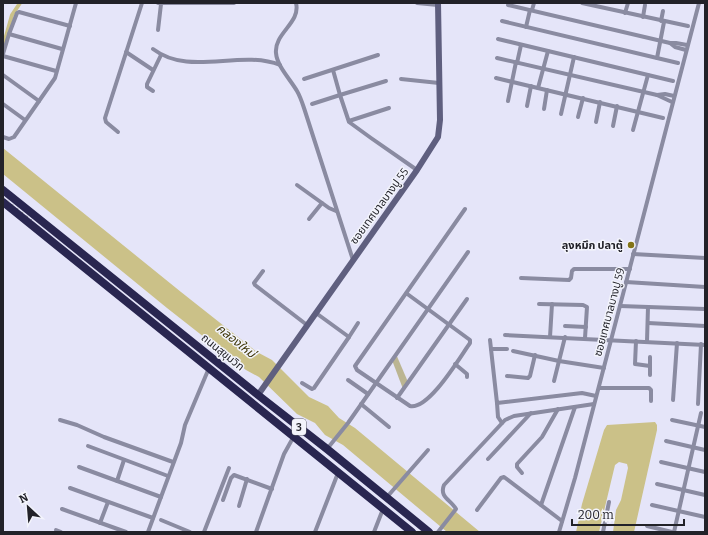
<svg xmlns="http://www.w3.org/2000/svg" width="708" height="535" viewBox="0 0 708 535" font-family="Bitter,'Noto Sans Thai',serif">
<style>
.green{fill:#bbb592}
.water{fill:#cbc188}
.lines{fill:none;stroke-linecap:round;stroke-linejoin:round}
.canal{stroke:#cbc188;stroke-width:4}
.street{stroke:#8a8ba1;stroke-width:4}
.secondary{stroke:#5f5f7f;stroke-width:6}
.highway{stroke:#292650;stroke-width:8}
.rail{stroke:#7a7a87;stroke-width:1;stroke-dasharray:2 4;stroke-linecap:butt}
.poi-dot{fill:#837416;stroke:#f3f4fc;stroke-width:1.5}
.labels{text-anchor:middle;stroke-width:3;stroke-linejoin:round;paint-order:stroke}
.shield{fill:#f3f4fc;stroke:#616168;stroke-width:1}
.shield-label{font-size:10px;font-weight:bold;fill:#222229}
.street-label{font-size:11px;fill:#222229;stroke:#f3f4fc}
.poi-label{font-size:11px;font-weight:bold;fill:#222229;stroke:#f3f4fc;text-anchor:end}
.water-label{font-size:12px;font-style:italic;fill:#3f3708;stroke:#f3f4fc}
</style>
<rect width="100%" height="100%" fill="#e5e5f9"/>
<polygon class="green" points="396,354 408,382 403,389 392,360"/>
<g class="water">
<polygon points="3,148 181,292 257,352 272,360 309,397 328,406 339,418 355,428 480,532 447,532 343,445 325,435 315,423 297,414 259,377 246,370 167,308 3,174"/>
<polygon points="655,422 657,425 657,430 634,532 613,532 616,510 621,500 628,468 627,464 619,462 615,465 599,532 576,532 582,504 604,430 607,425"/>
</g>
<g class="lines">
<polyline class="canal" points="3,47 12,15 20,3"/>
<g class="street">
<polyline points="158,3 234,3"/>
<path d="M296,3C301,23 274,33 276,53C277,66 290,79 297,91C300,96 302,102 304,108L353,260"/>
<polyline points="417,3 438,5"/>
<polyline points="582,3 688,26"/>
<polyline points="508,5 670,43 676,43 687,45"/>
<polyline points="532,10 534,3"/>
<polyline points="625,13 628,3"/>
<polyline points="643,17 645,5"/>
<polyline points="502,21 678,63"/>
<polyline points="661,21 663,11"/>
<polyline points="526,27 530,10"/>
<polyline points="158,30 161,4"/>
<polyline points="9,34 62,49"/>
<polyline points="498,39 673,81"/>
<polyline points="670,43 675,47 686,50"/>
<path d="M153,49C190,77 239,49 280,65"/>
<polyline points="126,52 153,70"/>
<polyline points="3,54 9,34 17,13 19,12 70,26"/>
<polyline points="3,56 56,71"/>
<polyline points="497,58 657,95 672,102"/>
<polyline points="657,58 664,22"/>
<polyline points="517,63 521,45"/>
<polyline points="333,70 340,95 386,81"/>
<polyline points="3,75 39,101"/>
<polyline points="496,78 663,118"/>
<polyline points="304,79 378,55"/>
<polyline points="401,79 439,83"/>
<polyline points="538,88 548,51"/>
<polyline points="153,91 147,87 147,84 161,55"/>
<polyline points="657,95 665,94 674,96"/>
<polyline points="508,101 516,62"/>
<polyline points="3,104 25,120"/>
<polyline points="312,104 340,95 349,122 371,138 417,170"/>
<polyline points="527,106 531,86"/>
<polyline points="544,109 547,90"/>
<polyline points="561,114 574,57"/>
<polyline points="578,117 583,98"/>
<polyline points="349,121 389,108"/>
<polyline points="596,122 600,102"/>
<polyline points="613,126 617,106"/>
<polyline points="633,130 648,75"/>
<polyline points="118,132 106,122 105,118 142,3"/>
<polyline points="3,137 9,139 14,137 55,78 76,3"/>
<polyline points="297,185 329,208 336,211"/>
<polyline points="309,219 322,203"/>
<polyline points="633,254 705,258"/>
<polyline points="263,271 254,283 255,285 307,325"/>
<polyline points="521,278 569,280 571,278 572,271 574,269 630,269"/>
<polyline points="626,282 705,287"/>
<path d="M406,293L470,340V343C460,357 429,410 410,406L357,370L355,366L465,209"/>
<polyline points="539,304 583,305 587,307 585,338"/>
<polyline points="620,306 705,309"/>
<polyline points="316,313 349,337 358,323"/>
<polyline points="648,323 705,326"/>
<polyline points="565,326 586,327"/>
<polyline points="505,335 705,345"/>
<polyline points="550,337 552,304"/>
<polyline points="490,340 497,403 582,393 596,396"/>
<polyline points="636,341 635,364 650,366"/>
<polyline points="647,341 648,307"/>
<polyline points="491,349 507,349"/>
<polyline points="513,351 559,361 604,368"/>
<polyline points="455,364 467,374 467,377"/>
<polyline points="650,375 650,357"/>
<polyline points="507,376 528,378 530,376 535,355"/>
<polyline points="348,380 368,394"/>
<polyline points="554,381 565,337"/>
<polyline points="302,383 312,389 314,388 349,337"/>
<polyline points="599,388 649,388 651,390 651,401"/>
<polyline points="397,398 467,299"/>
<polyline points="673,400 677,343"/>
<polyline points="497,403 498,417 502,423"/>
<polyline points="361,404 389,427"/>
<polyline points="698,404 701,344"/>
<polyline points="60,420 77,425 104,437 173,462"/>
<polyline points="672,420 705,427"/>
<polyline points="666,441 705,450"/>
<polyline points="88,446 168,476"/>
<polyline points="327,449 348,423 468,252"/>
<polyline points="488,459 531,413"/>
<polyline points="661,462 705,472"/>
<polyline points="79,467 161,497"/>
<polyline points="522,473 517,467 517,464 542,437 558,409"/>
<polyline points="117,481 124,460"/>
<polyline points="657,484 705,495"/>
<polyline points="70,488 153,518"/>
<polyline points="387,497 428,450"/>
<polyline points="223,500 231,478 234,475 272,489"/>
<polyline points="541,505 575,407"/>
<polyline points="652,505 705,517"/>
<polyline points="239,506 247,479"/>
<polyline points="62,509 126,532"/>
<polyline points="477,510 501,478 504,477 562,521"/>
<polyline points="161,520 190,532"/>
<polyline points="100,523 108,502"/>
<polyline points="647,526 672,532"/>
<polyline points="56,530 61,532"/>
<polyline points="148,532 181,443 185,425 209,368"/>
<polyline points="204,532 229,468"/>
<polyline points="256,532 284,454 294,436"/>
<polyline points="315,532 338,473"/>
<polyline points="374,532 383,509"/>
<path d="M438,532L456,509C451,500 439,497 444,485L505,420L514,416L594,404"/>
<polyline points="559,532 575,478 699,3"/>
<polyline points="603,532 609,502"/>
<polyline points="674,532 701,413"/>
</g>
<polyline class="secondary" points="258,395 417,170 438,137 440,120 438,3"/>
<g class="highway">
<polyline points="3,190 258,395 327,449 429,532"/>
<polyline points="3,202 412,532"/>
</g>
<polyline class="rail" points="3,197 32,220"/>
</g>
<circle class="poi-dot" cx="631" cy="245" r="4"/>
<g class="labels">
<rect class="shield" x="292" y="419" width="14" height="16" rx="3"/>
<g class="shield-label">
<text x="299" y="431">3</text>
</g>
<g class="street-label">
<text transform="translate(379 206) rotate(-54)" y="4">ซอยเทศบาลบางปู 55</text>
<text transform="translate(609 312) rotate(-75)" y="4">ซอยเทศบาลบางปู 59</text>
<text transform="translate(223 352) rotate(39)" y="4">ถนนสุขุมวิท</text>
</g>
<g class="poi-label">
<text x="623" y="249">ลุงหมึก ปลาตู้</text>
</g>
<g class="water-label">
<text transform="translate(236 341) rotate(39)" y="4">คลองใหม่</text>
</g>
</g>
<rect width="708" height="535" fill="none" stroke="#222229" stroke-width="8"/>
<g transform="translate(28 507) rotate(334)" stroke="#f3f4fc" stroke-width="3" paint-order="stroke">
<path d="M0-3L7 15L0 10L-7 15Z" fill="#222229"/>
<text y="-6" font-size="11" font-weight="bold" text-anchor="middle" fill="#222229">N</text>
</g>
<path d="M572 519v6h112v-6" fill="none" stroke="#222229" stroke-width="2"/>
<text x="578" y="519" font-size="12" fill="#222229" stroke="#f3f4fc" stroke-width="3" paint-order="stroke">200 m</text>
</svg>
